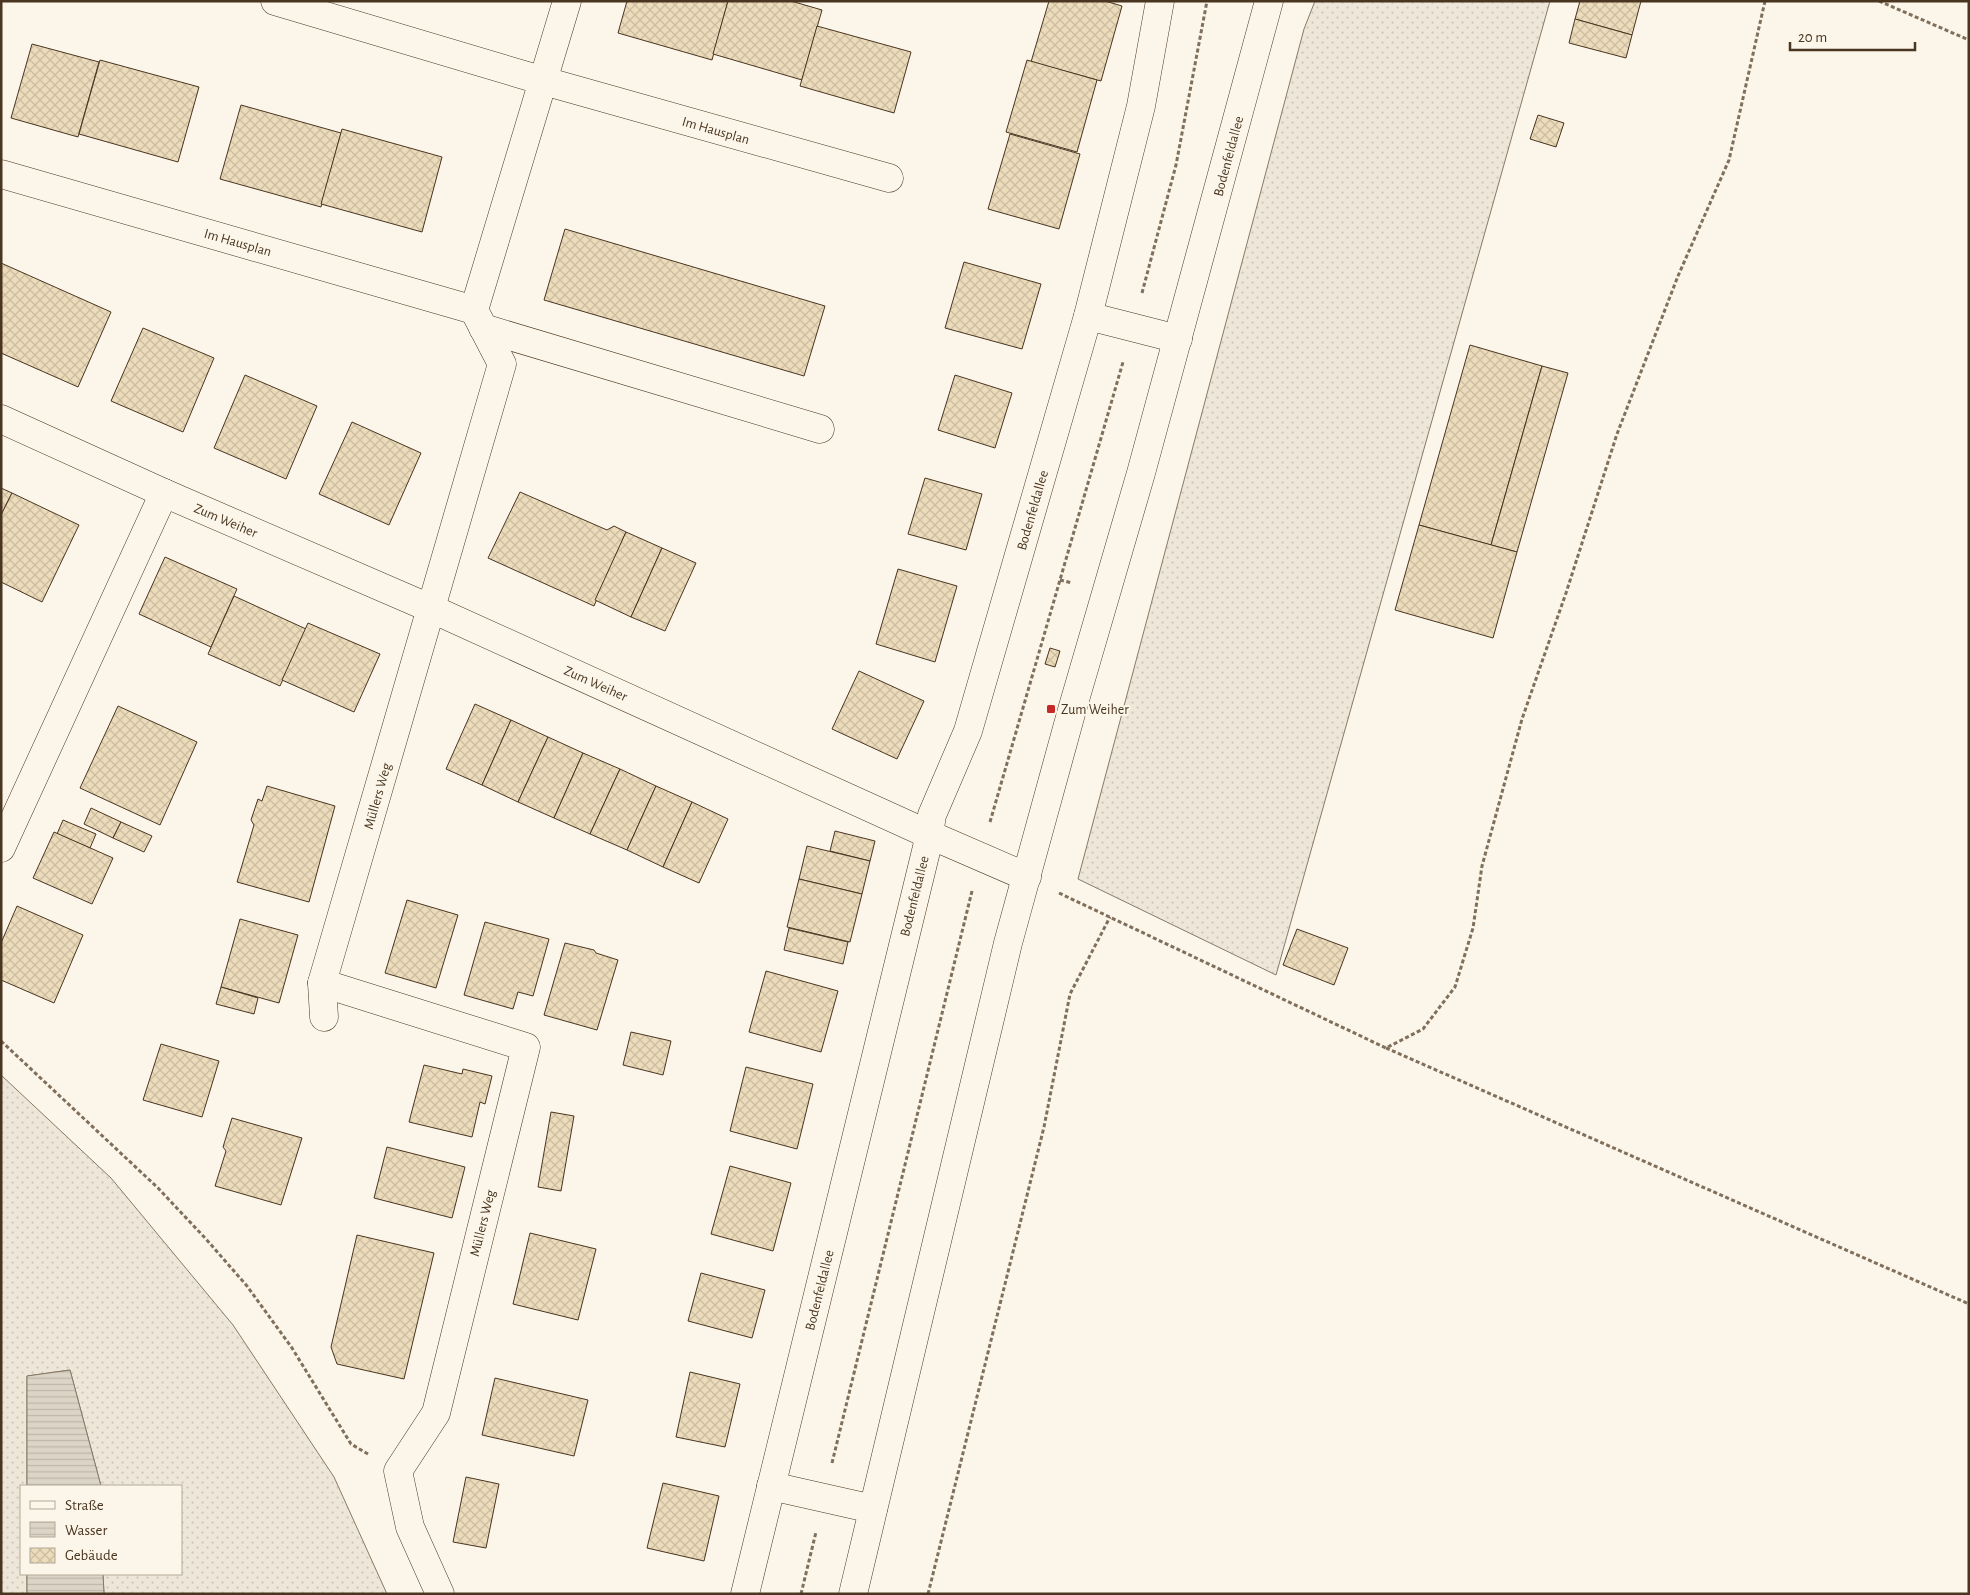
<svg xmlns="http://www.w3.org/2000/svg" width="1970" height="1595" viewBox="0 0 1970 1595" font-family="'Alegreya Sans',sans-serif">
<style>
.grass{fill:url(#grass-dots);stroke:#887966}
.water{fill:url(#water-rules);stroke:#887966}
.building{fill:url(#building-cross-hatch);stroke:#4a3520}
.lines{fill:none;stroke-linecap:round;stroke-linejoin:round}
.minor-casing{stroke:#4a3520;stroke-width:29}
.tertiary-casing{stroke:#4a3520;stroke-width:29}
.path{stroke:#7f6f5c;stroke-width:3;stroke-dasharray:4 2.5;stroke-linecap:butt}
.minor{stroke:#fbf6e9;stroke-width:28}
.tertiary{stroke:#fbf6e9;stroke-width:28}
.poi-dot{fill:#c62828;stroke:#fbf6e9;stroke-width:2}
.labels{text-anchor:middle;stroke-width:4;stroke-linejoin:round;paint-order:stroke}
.street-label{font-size:14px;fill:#4a3520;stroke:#fbf6e9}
.poi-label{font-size:14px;fill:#4a3520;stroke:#fbf6e9;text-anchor:start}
</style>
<defs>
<pattern id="grass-dots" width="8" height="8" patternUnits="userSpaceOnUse" patternTransform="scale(1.25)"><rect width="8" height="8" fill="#ede6d9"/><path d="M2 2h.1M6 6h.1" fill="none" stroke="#cdc6ba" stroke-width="1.8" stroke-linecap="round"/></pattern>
<pattern id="water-rules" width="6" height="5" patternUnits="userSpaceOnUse" patternTransform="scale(1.25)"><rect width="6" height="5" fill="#dcd4c6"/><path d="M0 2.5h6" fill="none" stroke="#beb7aa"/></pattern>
<pattern id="building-cross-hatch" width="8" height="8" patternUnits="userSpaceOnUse" patternTransform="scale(1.25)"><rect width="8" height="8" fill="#ecdcbc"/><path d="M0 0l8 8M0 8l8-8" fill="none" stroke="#ccbda1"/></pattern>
</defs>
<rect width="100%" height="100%" fill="#fbf6e9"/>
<g class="grass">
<polygon points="1315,1 1550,1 1276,975 1078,879 1304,29"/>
<polygon points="1,1075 111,1178 233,1325 334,1477 387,1594 104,1594 103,1574 181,1574 181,1486 101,1486 70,1370 27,1376 27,1486 21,1486 21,1574 27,1574 27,1594 1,1594"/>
</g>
<g class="water">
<polygon points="70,1370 101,1486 27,1486 27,1376"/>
<polygon points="27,1574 103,1574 104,1594 27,1594"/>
</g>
<g class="building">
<polygon points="627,1 728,1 712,60 618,33"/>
<polygon points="728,1 791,1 822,10 802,80 713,54"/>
<polygon points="1049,1 1105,1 1122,6 1101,81 1031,62"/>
<polygon points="1580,1 1641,1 1632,35 1575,19"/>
<polygon points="1575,19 1632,35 1626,58 1569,43"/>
<polygon points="817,26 911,52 894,113 800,86"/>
<polygon points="32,44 99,62 78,137 11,118"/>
<polygon points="100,60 199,87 178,162 79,134"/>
<polygon points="1027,60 1097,80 1077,152 1006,132"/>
<polygon points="241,105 341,133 321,207 220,179"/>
<polygon points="1538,115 1564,123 1556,147 1530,139"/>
<polygon points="342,129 442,157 422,232 321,204"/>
<polygon points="1010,134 1080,154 1059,229 988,209"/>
<polygon points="565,229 825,306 804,376 544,300"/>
<polygon points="964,262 1041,284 1022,349 945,328"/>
<polygon points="1,263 111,312 78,387 1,353"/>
<polygon points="143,328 214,358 183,432 111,401"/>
<polygon points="1470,345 1542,366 1491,545 1419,525"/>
<polygon points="1542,366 1568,373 1517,552 1491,545"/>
<polygon points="245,375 317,406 286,479 214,448"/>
<polygon points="955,375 1012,393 995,448 938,430"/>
<polygon points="352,422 421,453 389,525 319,494"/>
<polygon points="925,478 982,494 966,550 908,534"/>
<polygon points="1,488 12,493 1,515"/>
<polygon points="520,492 607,530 614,526 626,532 594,606 488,558"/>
<polygon points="12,493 79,525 42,602 1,582 1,515"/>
<polygon points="1419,525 1517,552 1493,638 1395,610"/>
<polygon points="626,532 662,548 631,617 595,600"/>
<polygon points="662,548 696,563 665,631 631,617"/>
<polygon points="165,557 237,589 211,647 139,614"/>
<polygon points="898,569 957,586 935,662 876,644"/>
<polygon points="234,596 306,629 280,686 208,654"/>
<polygon points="308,623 380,654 354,712 282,680"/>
<polygon points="1050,648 1060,651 1055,667 1045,664"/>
<polygon points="859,671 924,701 897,759 832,729"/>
<polygon points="475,704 511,720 482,785 446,769"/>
<polygon points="118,706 197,742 160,825 80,788"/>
<polygon points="511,720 548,737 518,802 482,785"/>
<polygon points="548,737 583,753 554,818 518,802"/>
<polygon points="583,753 620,769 590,834 554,818"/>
<polygon points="620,769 656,786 627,850 590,834"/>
<polygon points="267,786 335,806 309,902 237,882 254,825 251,820 258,799 262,801"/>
<polygon points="656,786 692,802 663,867 627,850"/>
<polygon points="692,802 728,819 699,883 663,867"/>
<polygon points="91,808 121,822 113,838 84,824"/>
<polygon points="63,820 96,834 90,848 57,834"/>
<polygon points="121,822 152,836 144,852 113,838"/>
<polygon points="835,831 875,841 870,861 830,851"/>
<polygon points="54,832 113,858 92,904 33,878"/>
<polygon points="807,846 870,861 862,894 799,879"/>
<polygon points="799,879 862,894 850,942 787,927"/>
<polygon points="407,900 458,915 436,988 385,973"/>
<polygon points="17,906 83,935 54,1003 1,980 1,943"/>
<polygon points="240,919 298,935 279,1003 221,987"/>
<polygon points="485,922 549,939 533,996 518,992 513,1009 464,995"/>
<polygon points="789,928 848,942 843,964 784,950"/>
<polygon points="1297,929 1348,948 1334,985 1283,965"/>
<polygon points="565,943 594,950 596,953 618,960 597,1030 544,1015"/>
<polygon points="766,971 838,991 821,1052 749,1032"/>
<polygon points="221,987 258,998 254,1014 216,1004"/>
<polygon points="631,1032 671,1041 663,1075 623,1065"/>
<polygon points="161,1044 219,1061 202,1117 143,1100"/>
<polygon points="424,1065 462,1074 463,1069 492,1076 485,1104 480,1102 472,1137 409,1122"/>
<polygon points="746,1067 813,1084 797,1149 730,1131"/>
<polygon points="551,1112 574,1116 561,1191 538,1187"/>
<polygon points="232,1118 302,1138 281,1205 215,1186 226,1151 223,1147"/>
<polygon points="387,1147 465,1167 452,1218 374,1198"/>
<polygon points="730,1166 791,1183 773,1251 711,1234"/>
<polygon points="530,1233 596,1249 578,1320 513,1304"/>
<polygon points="357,1235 434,1253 404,1379 337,1364 331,1347"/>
<polygon points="701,1273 765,1290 752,1338 688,1321"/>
<polygon points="690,1372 740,1384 725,1447 676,1437"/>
<polygon points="495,1378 588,1400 574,1456 482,1435"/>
<polygon points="466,1477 499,1484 486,1548 453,1542"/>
<polygon points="663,1483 719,1496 704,1561 647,1548"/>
</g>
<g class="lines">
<defs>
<g id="minor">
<polyline points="275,1 544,81 889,178"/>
<polyline points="1,174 474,310"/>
<polyline points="1088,316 1178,339"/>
<polyline points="483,328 820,429"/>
<polyline points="1,419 164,493 432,609 928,834 1027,877"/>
<polyline points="1,848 164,493"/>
<polyline points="322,983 526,1047 436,1413 398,1471 410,1527 440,1594"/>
<polyline points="324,1017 322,983 502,364 474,310 567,1"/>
<polyline points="771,1486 873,1509"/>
<polyline points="745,1594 927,847 932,815 968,731 1088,316 1141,106 1160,1"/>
</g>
<polyline id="tertiary" points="853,1594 1008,943 1072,710 1141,473 1269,1"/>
</defs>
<use href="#minor" class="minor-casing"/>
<use href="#tertiary" class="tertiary-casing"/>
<g class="path">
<polyline points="1879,1 1969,40"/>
<polyline points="1142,293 1176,165 1207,1"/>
<polyline points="1060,580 1072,583"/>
<polyline points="990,822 1123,362"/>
<polyline points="1059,893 1386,1048 1423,1029 1455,987 1473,928 1482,866 1522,719 1566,593 1617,434 1678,276 1729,160 1765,1"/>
<polyline points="1,1041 158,1188 206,1239 247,1286 292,1348 351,1444 368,1454"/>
<polyline points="1386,1048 1969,1304"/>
<polyline points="832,1463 972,891"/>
<polyline points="801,1594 816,1532"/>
<polyline points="928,1594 1044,1127 1070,994 1110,917"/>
</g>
<use href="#minor" class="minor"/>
<use href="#tertiary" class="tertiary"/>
</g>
<rect class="poi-dot" x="1046" y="704" width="10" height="10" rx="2.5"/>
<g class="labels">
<g class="street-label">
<text transform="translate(716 130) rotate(16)" y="5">Im Hausplan</text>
<text transform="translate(1228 156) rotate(-75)" y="5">Bodenfeldallee</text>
<text transform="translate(238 242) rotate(16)" y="5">Im Hausplan</text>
<text transform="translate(1032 510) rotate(-74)" y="5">Bodenfeldallee</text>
<text transform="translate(226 520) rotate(23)" y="5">Zum Weiher</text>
<text transform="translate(596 683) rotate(24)" y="5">Zum Weiher</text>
<text transform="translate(377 796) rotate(-74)" y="5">Müllers Weg</text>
<text transform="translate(914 896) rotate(-76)" y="5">Bodenfeldallee</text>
<text transform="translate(482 1223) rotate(-76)" y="5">Müllers Weg</text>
<text transform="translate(819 1290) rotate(-76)" y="5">Bodenfeldallee</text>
</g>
<g class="poi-label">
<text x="1061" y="714">Zum Weiher</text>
</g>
</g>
<rect width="1970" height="1595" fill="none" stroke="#4a3520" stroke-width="5"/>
<rect x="20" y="1485" width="162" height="90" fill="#fbf6e9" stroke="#b4a999"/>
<rect x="30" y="1501" width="25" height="8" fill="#fbf6e9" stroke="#b4a999"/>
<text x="65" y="1510" font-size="15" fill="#4a3520">Straße</text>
<rect x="30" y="1522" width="25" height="15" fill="url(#water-rules)" stroke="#b4a999"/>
<text x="65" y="1535" font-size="15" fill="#4a3520">Wasser</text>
<rect x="30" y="1548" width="25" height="15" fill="url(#building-cross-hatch)" stroke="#b4a999"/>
<text x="65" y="1560" font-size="15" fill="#4a3520">Gebäude</text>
<path d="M1790 42v8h125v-8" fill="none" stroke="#4a3520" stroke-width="2.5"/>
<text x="1798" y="42" font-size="15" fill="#4a3520" stroke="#fbf6e9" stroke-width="4" paint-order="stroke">20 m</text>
</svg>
